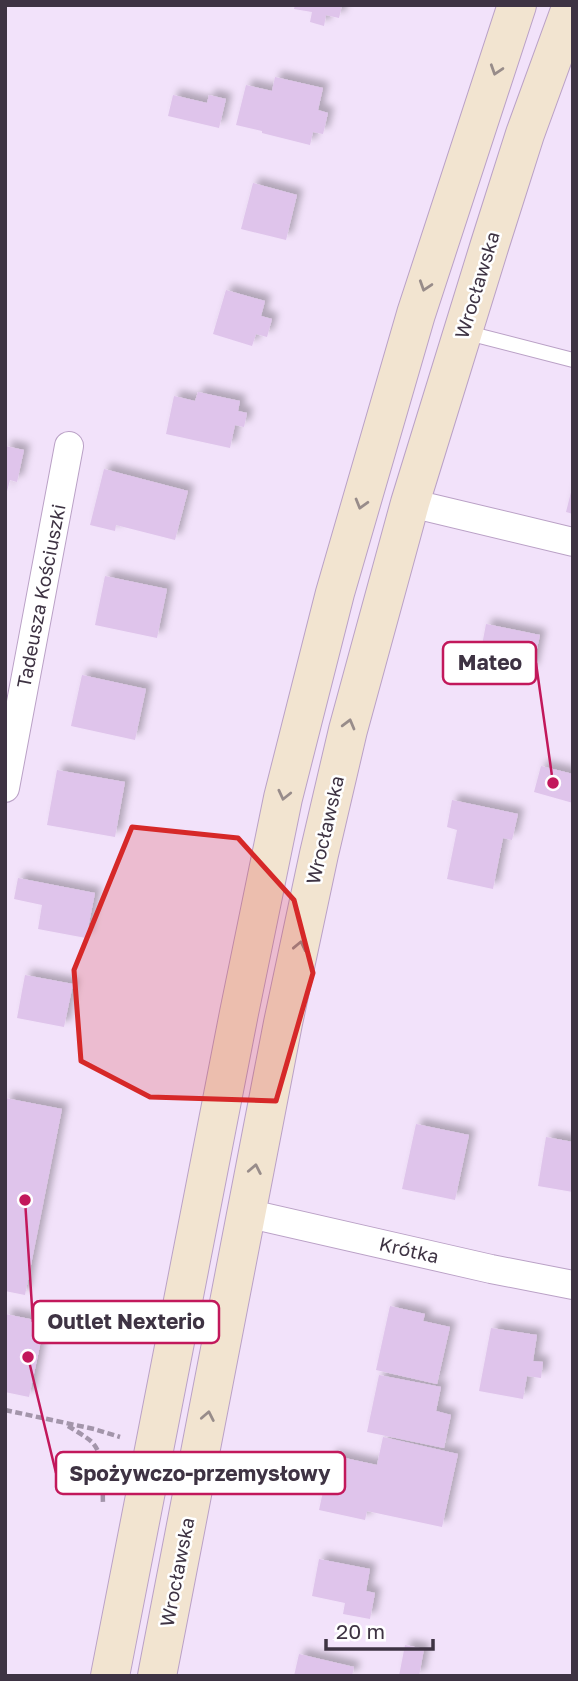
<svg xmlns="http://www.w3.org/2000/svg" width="578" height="1681" viewBox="0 0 578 1681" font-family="'Golos Text',sans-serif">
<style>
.building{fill:#dfc4eb;filter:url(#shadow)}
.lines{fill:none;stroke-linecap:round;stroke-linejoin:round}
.service-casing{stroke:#baa1c6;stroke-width:16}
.minor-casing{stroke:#baa1c6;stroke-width:30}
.secondary-casing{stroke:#baa1c6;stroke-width:40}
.path{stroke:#a395aa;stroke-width:4.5;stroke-dasharray:7 3.5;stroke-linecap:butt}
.service{stroke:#fff;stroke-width:14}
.minor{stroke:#fff;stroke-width:28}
.secondary{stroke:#f2e4d0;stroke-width:38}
.oneway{stroke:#988c8a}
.marked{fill:#d62828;fill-opacity:0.2;stroke:#d62828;stroke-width:5;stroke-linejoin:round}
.labels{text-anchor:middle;stroke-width:5;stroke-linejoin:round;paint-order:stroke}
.street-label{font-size:19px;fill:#3e3343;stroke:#fff}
.leader{fill:none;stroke:#c2185b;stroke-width:2.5}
.callout-dot{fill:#c2185b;stroke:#fff;stroke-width:2.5}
.callout{fill:#fff;stroke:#c2185b;stroke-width:2.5}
.callout-label{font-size:21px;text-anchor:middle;font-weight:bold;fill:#3e3343}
</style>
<defs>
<filter id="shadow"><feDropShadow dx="6" dy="-6" stdDeviation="3.5" flood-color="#0004"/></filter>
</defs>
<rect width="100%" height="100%" fill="#f2e2fa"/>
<g class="building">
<polygon points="295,5 342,5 339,18 326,15 324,26 310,22 312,12 294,9"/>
<polygon points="275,77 323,88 318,110 328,113 323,134 313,132 310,145 262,133 262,131 236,125 246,85 272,91"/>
<polygon points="173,95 207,103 209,95 226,99 219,128 168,116"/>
<polygon points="253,183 297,195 286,240 241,229"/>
<polygon points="226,290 265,301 261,316 272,319 267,337 256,334 252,346 213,334"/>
<polygon points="198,392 240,401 238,411 247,413 244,427 235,425 230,448 166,434 174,396 195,401"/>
<polygon points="5,446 24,450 17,482 10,480 6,495"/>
<polygon points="104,469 188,491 175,540 116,525 115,531 90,525"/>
<polygon points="572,488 573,488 573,514 566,512"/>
<polygon points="105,576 167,589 157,638 95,625"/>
<polygon points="486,624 540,635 532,671 479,661"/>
<polygon points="82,675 146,689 135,740 71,726"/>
<polygon points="541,766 573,774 573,803 534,792"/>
<polygon points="57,770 125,782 115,837 47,825"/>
<polygon points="452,800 518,814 512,840 503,838 493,889 447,879 457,830 447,827"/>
<polygon points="18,878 95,893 86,938 38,929 42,905 14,899"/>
<polygon points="25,975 73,984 64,1027 17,1018"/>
<polygon points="5,1098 62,1109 25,1295 5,1291"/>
<polygon points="416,1124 469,1135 455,1200 402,1189"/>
<polygon points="546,1137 573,1142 573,1192 538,1186"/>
<polygon points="390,1306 425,1314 423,1321 450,1327 437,1384 376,1370"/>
<polygon points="5,1314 45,1322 29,1397 5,1392"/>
<polygon points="491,1328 537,1335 533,1361 543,1362 541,1378 527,1376 523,1399 479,1391"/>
<polygon points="379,1375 441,1387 436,1411 451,1415 444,1448 367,1432"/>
<polygon points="383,1437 458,1454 442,1527 367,1511 365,1520 319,1510 331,1455 377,1465"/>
<polygon points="319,1559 370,1569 366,1591 375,1593 370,1619 343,1614 345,1603 312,1596"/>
<polygon points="405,1645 424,1649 419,1676 399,1676"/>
<polygon points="299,1654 354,1667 352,1676 294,1676"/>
</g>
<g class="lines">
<defs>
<polyline id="service" points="464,332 573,360"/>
<g id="minor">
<polyline points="410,503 573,542"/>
<polyline points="5,788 69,446"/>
<polyline points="246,1213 491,1269 573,1285"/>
</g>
<g id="secondary">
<polyline points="110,1676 239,1013 283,798 335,593 416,314 517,5"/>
<polyline points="157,1676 283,1023 319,854 348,730 410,503 490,244 525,134 572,5"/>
</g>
</defs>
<use href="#service" class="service-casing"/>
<use href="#minor" class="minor-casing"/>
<use href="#secondary" class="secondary-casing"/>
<g class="path">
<polyline points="5,1410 94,1429 120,1437"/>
<path d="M68,1426C76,1431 85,1436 92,1442C106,1457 102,1484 103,1503"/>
</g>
<use href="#service" class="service"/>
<use href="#minor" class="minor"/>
<use href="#secondary" class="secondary"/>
</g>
<defs><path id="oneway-chevron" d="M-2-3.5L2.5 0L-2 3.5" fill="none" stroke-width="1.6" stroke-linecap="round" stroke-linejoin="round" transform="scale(1.75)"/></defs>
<g class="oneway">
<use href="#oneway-chevron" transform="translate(496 70) rotate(108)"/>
<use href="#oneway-chevron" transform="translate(425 286) rotate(108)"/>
<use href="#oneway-chevron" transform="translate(361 504) rotate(106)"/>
<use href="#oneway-chevron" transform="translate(349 724) rotate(-75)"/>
<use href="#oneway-chevron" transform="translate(284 795) rotate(103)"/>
<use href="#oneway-chevron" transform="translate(300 946) rotate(-78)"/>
<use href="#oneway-chevron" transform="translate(255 1169) rotate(-79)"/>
<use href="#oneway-chevron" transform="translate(208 1416) rotate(-79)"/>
</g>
<path class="marked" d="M132,827L238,838L294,900L313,973L276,1101L150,1097L81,1061L74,970Z"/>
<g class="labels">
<g class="street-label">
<text transform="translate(477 285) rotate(-73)" y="7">Wrocławska</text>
<text transform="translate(41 596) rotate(-79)" y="7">Tadeusza Kościuszki</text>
<text transform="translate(325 830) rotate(-77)" y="7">Wrocławska</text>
<text transform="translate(409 1250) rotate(13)" y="7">Krótka</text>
<text transform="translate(177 1572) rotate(-79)" y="7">Wrocławska</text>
</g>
</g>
<path class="leader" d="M553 783L536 663M25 1200L33 1322M28 1357L56 1473"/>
<g class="callout-dot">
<circle cx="553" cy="783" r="7"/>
<circle cx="25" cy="1200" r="7"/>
<circle cx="28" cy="1357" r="7"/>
</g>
<g class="callout">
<rect x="443" y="642" width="93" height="42" rx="7"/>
<rect x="33" y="1301" width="186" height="42" rx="7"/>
<rect x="56" y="1452" width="289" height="42" rx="7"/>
</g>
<g class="callout-label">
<text x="490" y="670">Mateo</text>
<text x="126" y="1329">Outlet Nexterio</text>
<text x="200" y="1481">Spożywczo-przemysłowy</text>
</g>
<rect width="578" height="1681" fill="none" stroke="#3e3343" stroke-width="14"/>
<path d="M326 1639v10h107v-10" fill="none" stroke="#3e3343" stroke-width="3.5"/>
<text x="336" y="1639" font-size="21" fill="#3e3343" stroke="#ffffff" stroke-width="5" paint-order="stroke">20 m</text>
</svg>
